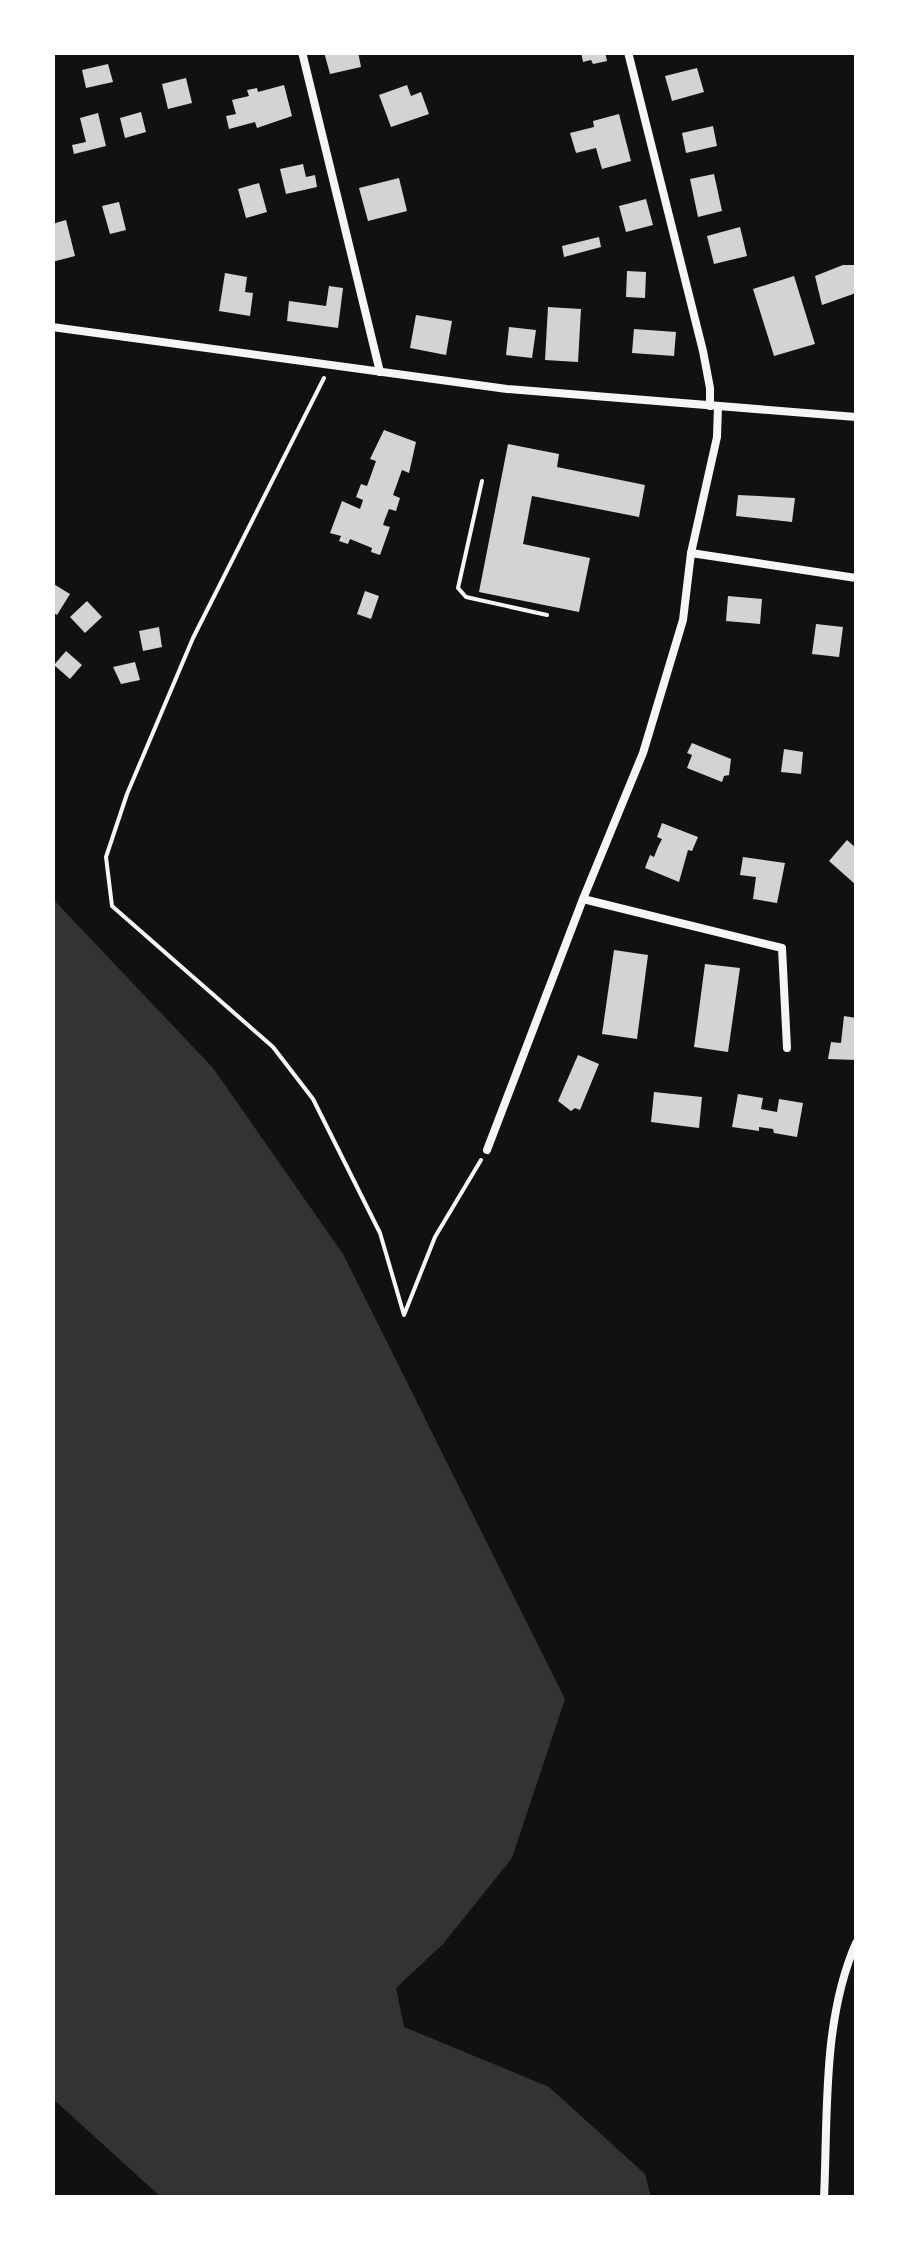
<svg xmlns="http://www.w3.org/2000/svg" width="909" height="2250" viewBox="0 0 909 2250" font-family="'PT Sans Narrow',sans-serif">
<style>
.water{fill:#333}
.building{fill:#d3d3d3}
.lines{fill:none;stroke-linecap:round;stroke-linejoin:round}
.path{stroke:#f5f5f5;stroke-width:4}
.minor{stroke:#f5f5f5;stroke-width:8}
</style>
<rect width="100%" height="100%" fill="#111"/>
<polygon class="water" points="53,899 213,1068 343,1254 565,1699 512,1858 443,1944 396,1988 404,2027 549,2087 645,2174 651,2197 161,2197 53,2099"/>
<g class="building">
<polygon points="324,52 358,52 361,67 330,74"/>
<polygon points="581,52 605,52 607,61 593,64 591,60 583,62"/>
<polygon points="108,64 113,82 86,88 82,70"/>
<polygon points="697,68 704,92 672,101 665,76"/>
<polygon points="186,78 192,103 168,109 162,84"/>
<polygon points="284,85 292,116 257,128 255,122 229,129 226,116 236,114 232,100 249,96 247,90 257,88 258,92"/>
<polygon points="407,85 411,96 421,92 429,114 391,127 379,95"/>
<polygon points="141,112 146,132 125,138 120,118"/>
<polygon points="98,113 106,146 74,154 72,145 86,142 80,118"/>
<polygon points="619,114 631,161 602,169 596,148 576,153 570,133 594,127 593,121"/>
<polygon points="713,126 717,146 686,153 682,133"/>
<polygon points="303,164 306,177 315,175 317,187 286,194 280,169"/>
<polygon points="714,174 722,211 698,217 690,179"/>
<polygon points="399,178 407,211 368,221 359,188"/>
<polygon points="259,183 267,212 246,218 238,189"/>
<polygon points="646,199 653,225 626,232 619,206"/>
<polygon points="119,202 126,230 110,234 102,206"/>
<polygon points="66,220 75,256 52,262 52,224"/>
<polygon points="740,227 747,256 714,264 707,236"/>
<polygon points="599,237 601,247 564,257 562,246"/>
<polygon points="843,265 856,265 856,293 822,305 815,276"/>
<polygon points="627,271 646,272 645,298 626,297"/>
<polygon points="225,273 247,277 245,292 253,293 250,316 219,311"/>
<polygon points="794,276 815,344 774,356 753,289"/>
<polygon points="329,286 343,288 338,328 287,321 289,301 326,306"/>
<polygon points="548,307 581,309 578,362 545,360"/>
<polygon points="416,315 452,321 446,355 410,348"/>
<polygon points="509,327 536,330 532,358 506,355"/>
<polygon points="634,329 676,332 674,356 632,353"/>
<polygon points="384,430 416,442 409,473 402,470 393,495 400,498 396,511 389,509 385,519 383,525 390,527 380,555 371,552 372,548 350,539 348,544 339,541 341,536 330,533 342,501 360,509 363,500 356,497 361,484 367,486 376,461 370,459"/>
<polygon points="508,444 559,454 557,467 645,485 639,517 532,496 523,544 590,558 579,612 479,592"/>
<polygon points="738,495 795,498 792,522 736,516"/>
<polygon points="52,583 70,594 57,615 52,612"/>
<polygon points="365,591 379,596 371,619 357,614"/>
<polygon points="728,596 762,599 760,624 726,621"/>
<polygon points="87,601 102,617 85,633 70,617"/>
<polygon points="816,624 843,627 839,657 812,654"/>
<polygon points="159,627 162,647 143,651 139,631"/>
<polygon points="66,651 82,665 70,679 54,665"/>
<polygon points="135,662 140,680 121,684 113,667"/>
<polygon points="692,743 731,759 729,775 724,776 722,782 687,768 692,755 687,753"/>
<polygon points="784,749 803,752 801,774 781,772"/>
<polygon points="662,823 698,837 692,851 688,850 679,882 645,868 650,855 654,857 658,847 662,839 657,837"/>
<polygon points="847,840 856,848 856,885 829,861"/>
<polygon points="743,857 785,863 777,903 753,899 756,877 740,875"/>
<polygon points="614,950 648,955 637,1039 602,1034"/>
<polygon points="705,964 740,968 728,1052 694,1047"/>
<polygon points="844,1016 856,1018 856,1060 828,1059 831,1042 841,1043"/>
<polygon points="578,1055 599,1064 580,1110 575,1108 571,1111 558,1101"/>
<polygon points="654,1092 702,1097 699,1128 651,1122"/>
<polygon points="738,1094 763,1098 761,1109 777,1112 779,1099 803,1103 797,1137 774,1133 773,1129 759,1127 759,1131 732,1127"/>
</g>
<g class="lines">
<g class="path">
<polyline points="324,378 193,638 127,794 106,857 112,906 273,1047 313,1099 380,1233 404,1315 435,1237 481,1160"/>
<polyline points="482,481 458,588 466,597 547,615"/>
</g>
<g class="minor">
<polyline points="302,52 380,372"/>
<polyline points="628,52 703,351 710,388 710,406"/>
<polyline points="52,327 507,389 856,417"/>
<polyline points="691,553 856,578"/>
<polyline points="583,899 782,948 787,1048"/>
<polyline points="487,1150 583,899 643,753 683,620 691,553 717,437 718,406"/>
<path d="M824,2198C828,2114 822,2021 856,1943"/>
</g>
</g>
<rect width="909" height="2250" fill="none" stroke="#ffffff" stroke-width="110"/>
</svg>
